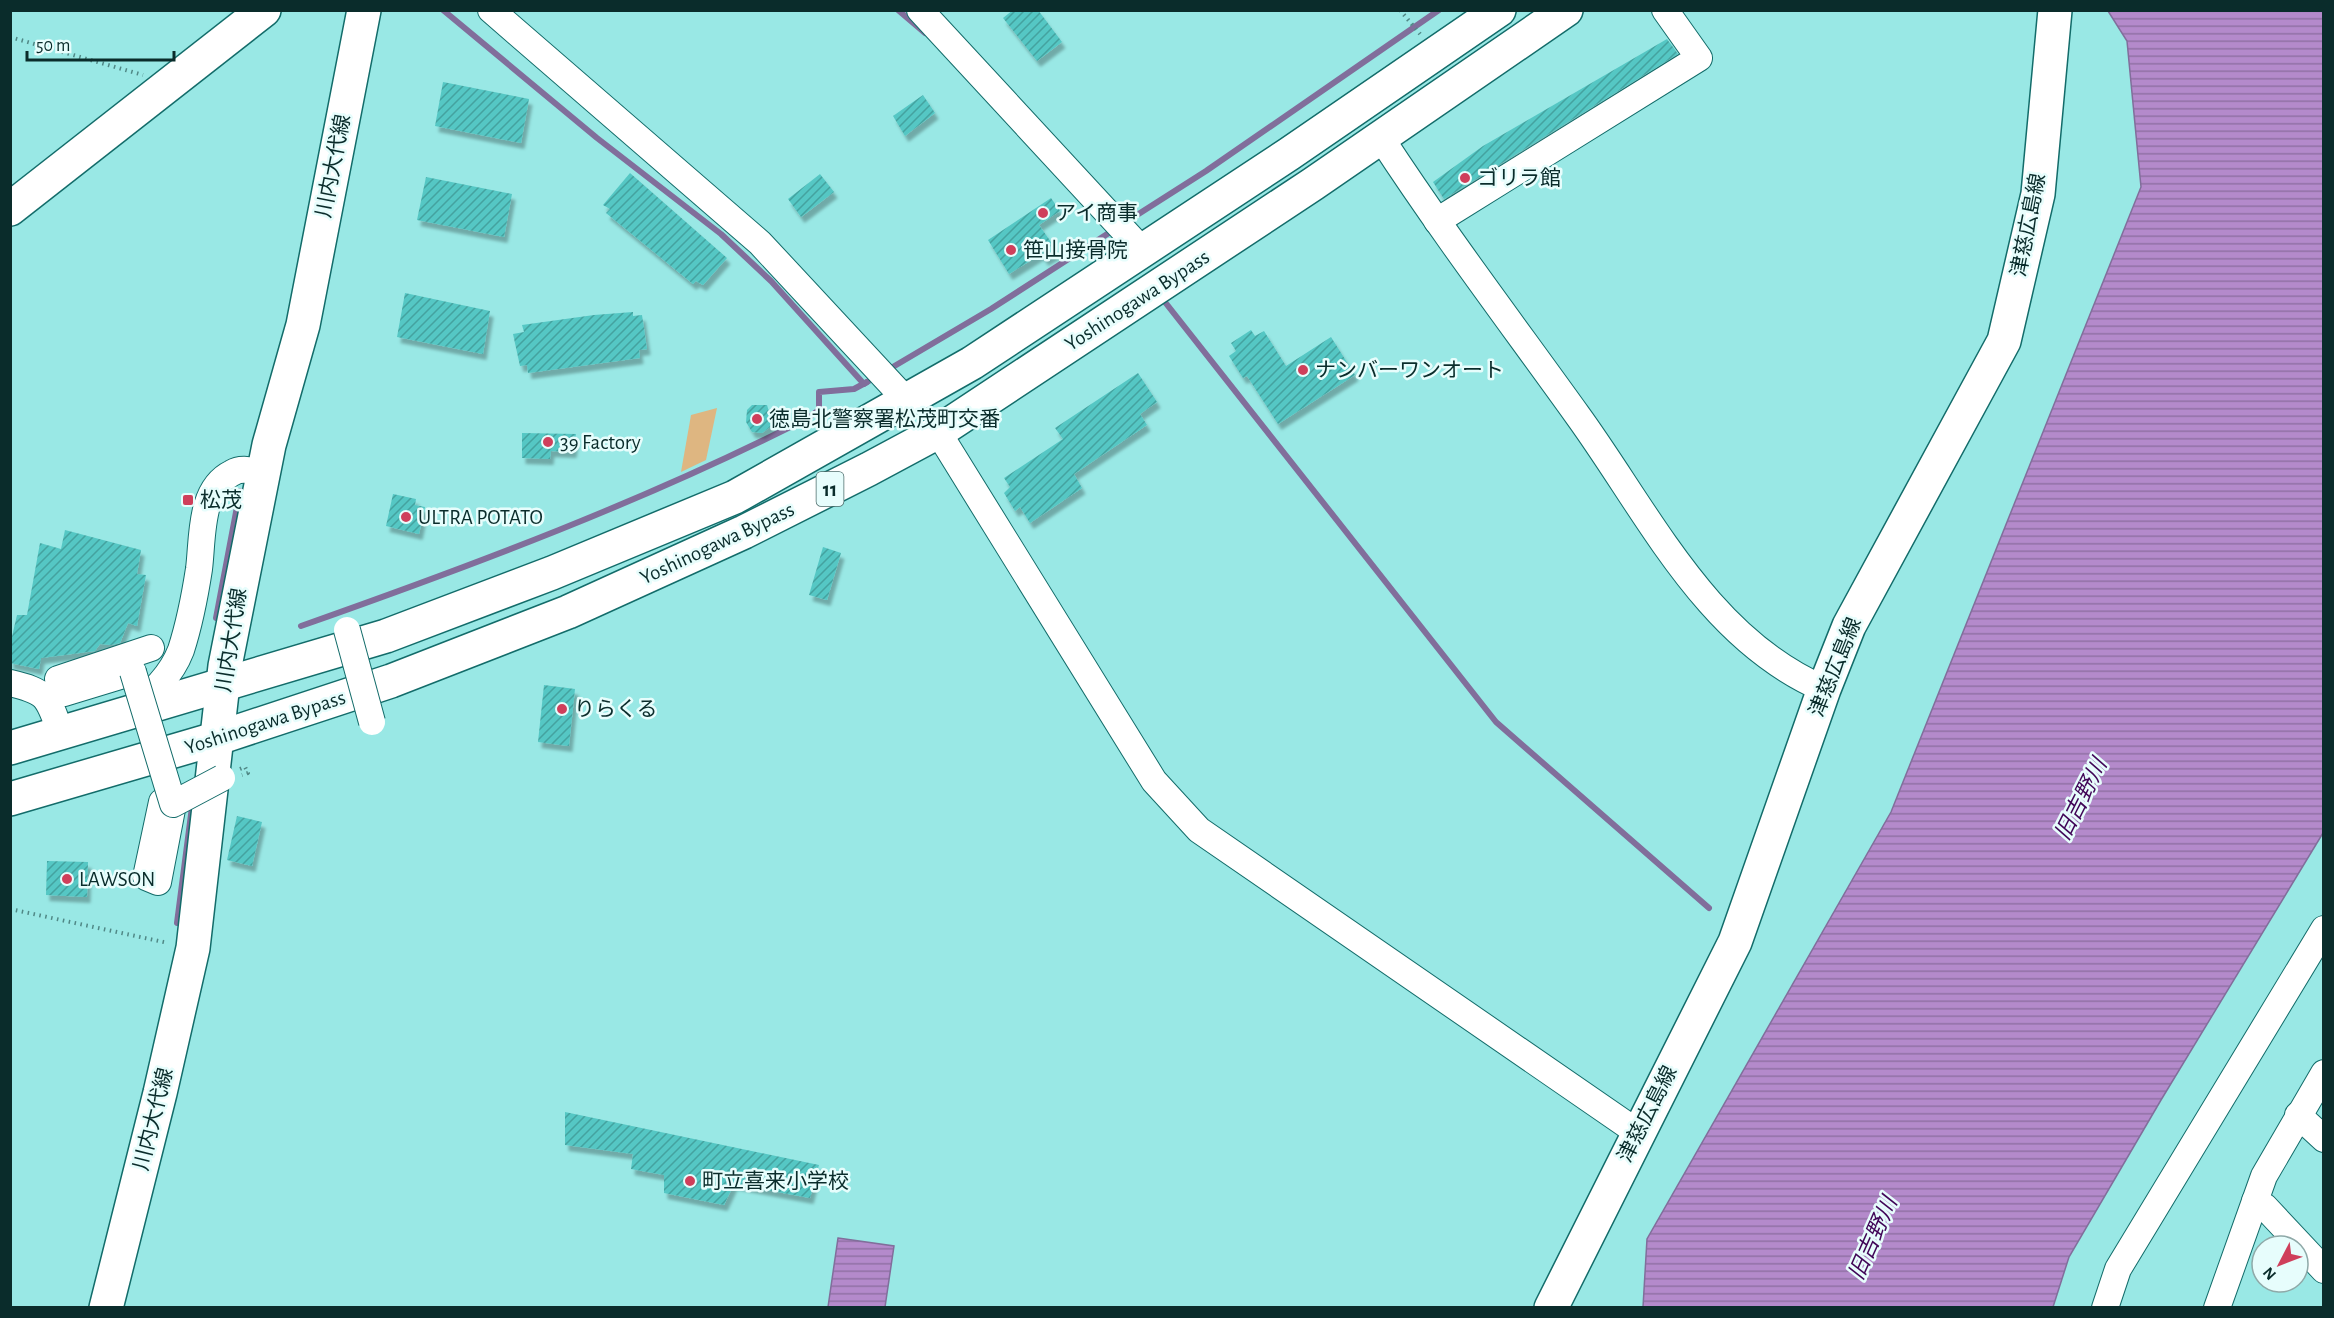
<svg xmlns="http://www.w3.org/2000/svg" width="2334" height="1318" viewBox="0 0 2334 1318" font-family="'Alegreya Sans','Noto Sans JP',sans-serif">
<style>
.green{fill:#deb681}
.water{fill:url(#water-rules);stroke:#816e9b;stroke-width:1.5}
.lines{fill:none;stroke-linecap:round;stroke-linejoin:round}
.stream{stroke:#816e9b;stroke-width:6}
.building{fill:url(#building-hatch);filter:url(#shadow)}
.minor-casing{stroke:#136c6a;stroke-width:28}
.major-casing{stroke:#136c6a;stroke-width:36}
.highway-casing{stroke:#136c6a;stroke-width:36}
.path{stroke:#508886;stroke-width:4;stroke-dasharray:1.5 4.5;stroke-linecap:butt}
.minor{stroke:#fff;stroke-width:26}
.major{stroke:#fff;stroke-width:33}
.highway{stroke:#fff;stroke-width:33}
.minor-bridge-casing{stroke:#136c6a;stroke-width:28;stroke-linecap:butt}
.minor-bridge{stroke:#fff;stroke-width:26}
.poi-dot{fill:#cf3f5b;stroke:#e7fdfc;stroke-width:2}
.labels{text-anchor:middle;stroke-width:5;stroke-linejoin:round;paint-order:stroke}
.shield{fill:#e7fdfc;stroke:#4c6b6a;stroke-width:1.5}
.shield-label{font-size:20px;font-weight:bold;fill:#0a2c2b}
.street-label{font-size:21px;fill:#0a2c2b;stroke:#e7fdfc}
.poi-label{font-size:21px;fill:#0a2c2b;stroke:#e7fdfc;text-anchor:start}
.water-label{font-size:22px;font-style:italic;fill:#400557;stroke:#e7fdfc}
</style>
<defs>
<pattern id="water-rules" width="6" height="5" patternUnits="userSpaceOnUse" patternTransform="scale(1.5)"><rect width="6" height="5" fill="#b48acb"/><path d="M0 2.5h6" fill="none" stroke="#9171a5"/></pattern>
<pattern id="building-hatch" width="6" height="6" patternUnits="userSpaceOnUse" patternTransform="scale(1.5)"><rect width="6" height="6" fill="#54c7c4"/><path d="M-1 1l2-2M0 6l6-6M5 7l2-2" fill="none" stroke="#44a29f"/></pattern>
<filter id="shadow"><feDropShadow dx="3.5" dy="6" stdDeviation="1.5" flood-color="#0004"/></filter>
</defs>
<rect width="100%" height="100%" fill="#99e8e5"/>
<polygon class="green" points="717,408 706,460 681,472 691,415"/>
<g class="water">
<polygon points="2108,11 2323,11 2323,833 2161,1100 2069,1257 2053,1307 1643,1307 1647,1239 1891,812 2141,187 2127,41"/>
<polygon points="838,1238 894,1246 885,1307 828,1307"/>
</g>
<g class="lines">
<g class="stream">
<polyline points="443,10 597,138 721,234 771,281 864,384 875,377"/>
<polyline points="898,10 925,33"/>
<polyline points="1126,222 1206,171 1439,10"/>
<polyline points="1161,297 1496,722 1709,908"/>
<polyline points="886,371 991,309 1115,229"/>
<polyline points="216,618 240,491"/>
<path d="M301,626C474,565 645,501 808,418L819,410V392L854,389L867,382"/>
<polyline points="177,923 192,807"/>
</g>
</g>
<g class="building">
<polygon points="1013,10 1038,10 1062,42 1037,61 1003,18"/>
<polygon points="1667,39 1678,54 1444,199 1433,182 1483,146"/>
<polygon points="443,82 529,99 521,143 435,126"/>
<polygon points="923,95 935,113 905,136 893,116"/>
<polygon points="630,173 727,258 703,285 696,281 693,284 606,213 610,209 603,205"/>
<polygon points="820,174 834,192 801,217 788,199"/>
<polygon points="426,177 512,194 504,237 417,220"/>
<polygon points="1051,198 1060,211 1039,225 1058,252 1045,260 1041,254 1009,274 988,240"/>
<polygon points="405,293 490,311 483,354 397,337"/>
<polygon points="633,312 633,316 642,315 647,349 639,350 640,358 528,373 527,365 520,366 513,334 524,332 522,325 594,315"/>
<polygon points="1251,330 1255,336 1264,331 1286,366 1331,337 1355,375 1278,424 1247,376 1243,378 1229,356 1236,351 1231,343"/>
<polygon points="1138,373 1157,402 1140,414 1147,425 1074,474 1082,488 1030,523 1020,507 1015,511 1004,493 1010,487 1004,478 1063,439 1055,428"/>
<polygon points="752,405 767,405 773,425 762,433 752,432 746,422 747,410"/>
<polygon points="522,433 576,434 573,452 551,451 550,459 522,458"/>
<polygon points="393,494 416,499 415,505 425,507 419,534 386,526"/>
<polygon points="65,530 141,550 137,574 146,575 137,626 128,623 120,643 111,645 100,644 95,651 41,658 39,669 10,663 10,645 17,615 27,615 40,543 61,549"/>
<polygon points="823,547 841,553 827,600 809,595"/>
<polygon points="544,685 575,689 569,746 538,742"/>
<polygon points="237,816 262,822 252,866 227,860"/>
<polygon points="47,861 88,862 87,897 46,895"/>
<polygon points="565,1112 819,1165 810,1198 734,1184 724,1205 664,1193 664,1175 631,1169 633,1154 565,1145"/>
</g>
<g class="lines">
<defs>
<g id="minor">
<polyline points="491,10 760,243 907,401"/>
<polyline points="920,10 1142,250"/>
<path d="M1381,138C1443,233 1512,324 1578,416C1649,514 1707,639 1824,689"/>
<polyline points="1437,221 1699,58 1665,10"/>
<polyline points="938,432 1154,781 1199,830 1637,1132"/>
<polyline points="133,672 64,693 58,679 151,648"/>
<path d="M10,683C49,692 48,698 61,734"/>
<path d="M132,709C152,693 171,676 181,650C189,625 195,595 199,569C203,538 199,489 232,473C242,467 252,471 263,473"/>
<polyline points="162,802 146,877 158,882 173,804"/>
<polyline points="2298,1115 2324,1139"/>
<polyline points="2255,1201 2265,1207 2324,1270"/>
<polyline points="2105,1308 2118,1269 2324,929"/>
<polyline points="2217,1308 2264,1176 2324,1073"/>
</g>
<g id="major">
<polyline points="10,209 264,10"/>
<polyline points="106,1308 160,1093 193,948 225,666 269,445 303,325 364,10"/>
<polyline points="1551,1308 1735,942 1824,689 1849,626 2004,341 2038,194 2055,10"/>
</g>
<g id="highway">
<polyline points="10,748 386,636 552,573 735,497 972,363 1289,154 1499,10"/>
<polyline points="10,799 218,738 391,681 568,612 744,532 869,469 938,432 1313,184 1566,10"/>
</g>
</defs>
<use href="#minor" class="minor-casing"/>
<use href="#major" class="major-casing"/>
<use href="#highway" class="highway-casing"/>
<g class="path">
<polyline points="1400,10 1420,34"/>
<polyline points="10,37 143,75"/>
<polyline points="240,769 245,767 248,773 242,775"/>
<polyline points="10,909 168,943"/>
</g>
<use href="#minor" class="minor"/>
<use href="#major" class="major"/>
<use href="#highway" class="highway"/>
<defs>
<g id="minor-bridge">
<polyline points="347,630 372,722"/>
<polyline points="133,672 173,804 222,778"/>
</g>
</defs>
<use href="#minor-bridge" class="minor-bridge-casing"/>
<use href="#minor-bridge" class="minor-bridge"/>
</g>
<g class="poi-dot">
<circle cx="1465" cy="178" r="6"/>
<circle cx="1043" cy="213" r="6"/>
<circle cx="1011" cy="250" r="6"/>
<circle cx="1303" cy="370" r="6"/>
<circle cx="757" cy="419" r="6"/>
<circle cx="548" cy="442" r="6"/>
<rect x="182" y="494" width="12" height="12" rx="3"/>
<circle cx="406" cy="517" r="6"/>
<circle cx="562" cy="709" r="6"/>
<circle cx="67" cy="879" r="6"/>
<circle cx="690" cy="1181" r="6"/>
</g>
<g class="labels">
<rect class="shield" x="816.5" y="472" width="27" height="34" rx="4.5"/>
<g class="shield-label">
<text x="830" y="496">11</text>
</g>
<g class="street-label">
<text transform="translate(333 166) rotate(-79)" y="7">川内大代線</text>
<text transform="translate(2028 225) rotate(-79)" y="7">津慈広島線</text>
<text transform="translate(1137 300) rotate(-33)" y="7">Yoshinogawa Bypass</text>
<text transform="translate(717 543) rotate(-25)" y="7">Yoshinogawa Bypass</text>
<text transform="translate(231 640) rotate(-81)" y="7">川内大代線</text>
<text transform="translate(1835 667) rotate(-68)" y="7">津慈広島線</text>
<text transform="translate(265 722) rotate(-18)" y="7">Yoshinogawa Bypass</text>
<text transform="translate(1647 1114) rotate(-63)" y="7">津慈広島線</text>
<text transform="translate(153 1119) rotate(-76)" y="7">川内大代線</text>
</g>
<g class="poi-label">
<text x="1477" y="185">ゴリラ館</text>
<text x="1055" y="220">アイ商事</text>
<text x="1023" y="257">笹山接骨院</text>
<text x="1315" y="377">ナンバーワンオート</text>
<text x="769" y="426">徳島北警察署松茂町交番</text>
<text x="560" y="449">39 Factory</text>
<text x="200" y="507">松茂</text>
<text x="418" y="524">ULTRA POTATO</text>
<text x="574" y="716">りらくる</text>
<text x="79" y="886">LAWSON</text>
<text x="702" y="1188">町立喜来小学校</text>
</g>
<g class="water-label">
<text transform="translate(2080 799) rotate(-63)" y="8">旧吉野川</text>
<text transform="translate(1872 1238) rotate(-66)" y="8">旧吉野川</text>
</g>
</g>
<rect width="2334" height="1318" fill="none" stroke="#0a2c2b" stroke-width="24"/>
<g transform="translate(2280 1264) rotate(228)"><circle r="28" fill="#e7fdfc" stroke="#8fa9a8" stroke-width="1.5"/>
<path d="M0-4.5L10 22L0 15L-10 22Z" fill="#cf3f5b"/>
<text y="-9" font-size="16" font-weight="bold" text-anchor="middle" fill="#0a2c2b">N</text>
</g>
<path d="M27 51v9h147v-9" fill="none" stroke="#0a2c2b" stroke-width="3"/>
<text x="36" y="51" font-size="18" fill="#0a2c2b" stroke="#e7fdfc" stroke-width="4.5" paint-order="stroke">50 m</text>
</svg>
